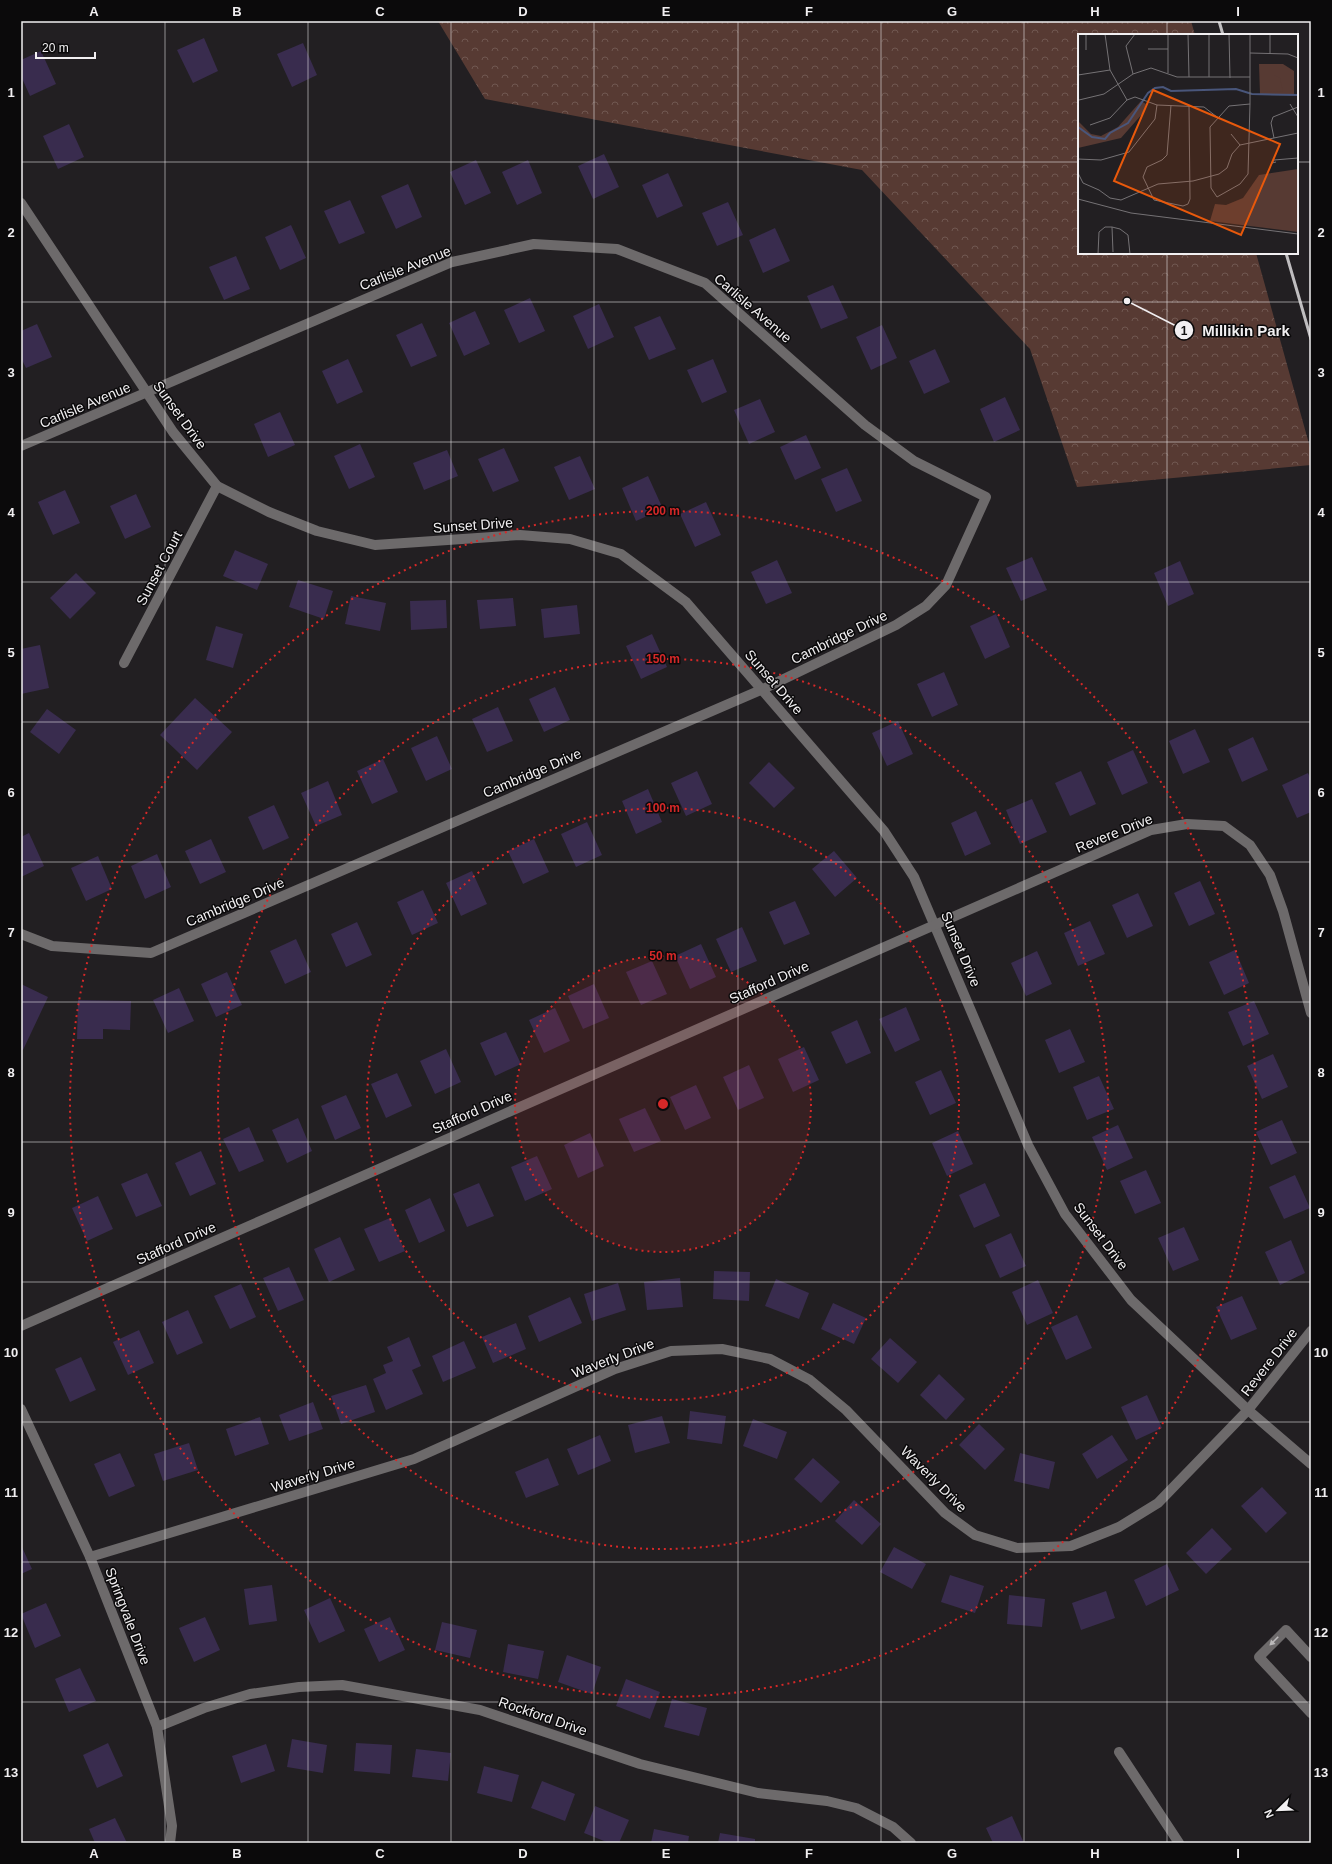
<svg xmlns="http://www.w3.org/2000/svg" width="1332" height="1864" viewBox="0 0 1332 1864" font-family="Arial,sans-serif">
<style>
.park{fill:url(#park-crowns)}
.building{fill:#392c4e}
.lines{fill:none;stroke-linecap:round;stroke-linejoin:round}
.minor{stroke:#6d6a6b;stroke-width:10}
.rail{stroke:#bfbdbf;stroke-width:3}
.oneway{fill:#bcbabb}
.grid{fill:none;stroke:#f1eff1;stroke-width:1;stroke-opacity:0.55}
.ring{fill:none;stroke:#d62828;stroke-width:2;stroke-dasharray:2 4}
.labels{text-anchor:middle;stroke-width:3;stroke-linejoin:round;paint-order:stroke}
.street-label{font-size:14px;fill:#f1eff1;stroke:#0b0a0b}
.inset-river{fill:none;stroke:#49567b;stroke-width:2}
.inset-road{fill:none;stroke:#757275;stroke-width:1}
.view{fill:#e8590c;fill-opacity:0.15;stroke:#e8590c;stroke-width:2}
.inset-edge{fill:none;stroke:#f1eff1;stroke-width:2}
.centre{fill:#d62828;stroke:#0b0a0b;stroke-width:2}
.ring-label{font-size:12px;text-anchor:middle;font-weight:bold;fill:#d62828;stroke:#0b0a0b;stroke-width:3;stroke-linejoin:round;paint-order:stroke}
.leader{fill:none;stroke:#f1eff1;stroke-width:1.5}
.callout-dot{fill:#f1eff1;stroke:#0b0a0b;stroke-width:1.5}
.mark-label{font-size:12px;text-anchor:middle;font-weight:bold;fill:#111}
.callout-label{font-size:15px;text-anchor:middle;font-weight:bold;fill:#f1eff1;stroke:#0b0a0b;stroke-width:3;stroke-linejoin:round;paint-order:stroke}
.neatline{fill:none;stroke:#f1eff1;stroke-width:1.5}
.grid-label{font-size:13px;text-anchor:middle;font-weight:bold;fill:#f1eff1}
</style>
<defs>
<pattern id="park-crowns" width="20" height="18" patternUnits="userSpaceOnUse"><rect width="20" height="18" fill="#573a33"/><path d="M2 6a3 3 0 1 1 6 0M12 15a3 3 0 1 1 6 0" fill="none" stroke="#705751"/></pattern>
</defs>
<rect width="100%" height="100%" fill="#221f22"/>
<polygon class="park" points="438,21 1191,21 1195,35 1079,35 1079,253 1256,253 1311,451 1311,465 1077,487 1030,349 862,170 485,99"/>
<g class="building">
<polygon points="204,38 218,71 193,83 177,50"/>
<polygon points="303,43 317,75 292,87 277,54"/>
<polygon points="41,51 56,84 30,96 21,76 21,60"/>
<polygon points="69,124 84,157 58,169 43,136"/>
<polygon points="604,154 619,187 593,199 578,166"/>
<polygon points="476,160 491,193 465,205 450,172"/>
<polygon points="528,160 542,193 517,205 502,172"/>
<polygon points="668,173 683,206 657,218 642,185"/>
<polygon points="408,184 422,217 396,229 381,196"/>
<polygon points="350,200 365,233 339,244 324,211"/>
<polygon points="728,202 743,235 717,246 702,213"/>
<polygon points="291,225 306,258 280,270 265,237"/>
<polygon points="775,228 790,261 763,273 749,240"/>
<polygon points="236,256 250,289 224,300 209,267"/>
<polygon points="833,285 848,318 821,329 807,296"/>
<polygon points="530,298 545,331 519,343 504,310"/>
<polygon points="599,304 614,337 588,349 573,316"/>
<polygon points="475,311 490,344 464,356 449,323"/>
<polygon points="660,316 676,349 649,360 634,327"/>
<polygon points="422,323 437,356 411,367 396,335"/>
<polygon points="37,324 52,357 26,368 21,358 21,331"/>
<polygon points="882,325 897,358 871,370 856,337"/>
<polygon points="935,349 950,382 924,394 909,361"/>
<polygon points="348,359 363,392 337,404 322,371"/>
<polygon points="713,359 727,392 702,403 687,370"/>
<polygon points="1005,397 1020,430 994,442 980,409"/>
<polygon points="760,399 775,432 749,444 734,410"/>
<polygon points="280,412 295,445 268,457 254,424"/>
<polygon points="806,435 821,468 795,480 780,447"/>
<polygon points="360,444 375,477 349,489 334,456"/>
<polygon points="504,448 519,481 493,492 478,459"/>
<polygon points="447,450 458,476 424,490 413,463"/>
<polygon points="580,456 595,489 569,500 554,467"/>
<polygon points="847,468 862,501 836,512 821,479"/>
<polygon points="648,476 663,509 636,521 622,488"/>
<polygon points="65,490 80,523 53,535 38,502"/>
<polygon points="136,494 151,527 125,539 110,506"/>
<polygon points="706,502 721,535 695,547 680,514"/>
<polygon points="235,550 268,564 257,590 223,576"/>
<polygon points="1032,557 1047,590 1021,601 1006,568"/>
<polygon points="777,560 792,593 766,604 751,572"/>
<polygon points="1180,561 1194,594 1168,606 1154,573"/>
<polygon points="76,573 96,593 70,619 50,598"/>
<polygon points="298,580 333,591 324,619 289,607"/>
<polygon points="351,596 386,603 380,631 345,624"/>
<polygon points="513,598 516,626 480,629 477,600"/>
<polygon points="446,600 447,628 411,630 410,601"/>
<polygon points="577,605 580,634 544,638 541,609"/>
<polygon points="996,614 1010,647 985,659 970,626"/>
<polygon points="216,626 243,634 233,668 206,660"/>
<polygon points="652,634 667,667 641,679 626,646"/>
<polygon points="40,645 49,688 21,694 21,649"/>
<polygon points="944,672 958,705 932,717 917,684"/>
<polygon points="555,687 570,720 544,732 529,699"/>
<polygon points="195,698 232,732 197,770 160,735"/>
<polygon points="498,707 513,741 487,752 472,719"/>
<polygon points="47,709 76,730 59,754 30,732"/>
<polygon points="898,721 913,754 887,766 872,733"/>
<polygon points="1195,729 1210,762 1183,774 1169,741"/>
<polygon points="437,736 452,769 426,781 411,748"/>
<polygon points="1253,737 1268,770 1242,782 1228,749"/>
<polygon points="1133,750 1148,783 1122,795 1107,762"/>
<polygon points="383,759 398,792 372,804 357,771"/>
<polygon points="769,762 795,788 774,808 749,783"/>
<polygon points="697,771 712,804 686,816 671,783"/>
<polygon points="1081,771 1096,804 1070,816 1055,783"/>
<polygon points="1308,773 1311,780 1311,812 1297,818 1282,785"/>
<polygon points="328,781 342,815 316,826 301,793"/>
<polygon points="648,789 662,822 636,834 622,801"/>
<polygon points="1032,799 1047,832 1020,844 1006,810"/>
<polygon points="274,805 289,838 263,850 248,817"/>
<polygon points="976,811 991,844 965,856 951,823"/>
<polygon points="587,822 602,855 576,867 561,834"/>
<polygon points="29,833 44,866 21,877 21,837"/>
<polygon points="211,839 226,872 200,884 185,851"/>
<polygon points="534,839 549,872 523,884 508,851"/>
<polygon points="834,851 857,878 835,897 812,869"/>
<polygon points="157,854 171,887 145,899 131,866"/>
<polygon points="98,856 112,889 86,901 71,868"/>
<polygon points="472,871 487,904 461,916 446,883"/>
<polygon points="1200,881 1215,914 1189,926 1174,893"/>
<polygon points="423,890 438,923 412,935 397,902"/>
<polygon points="1138,893 1153,926 1127,938 1112,905"/>
<polygon points="795,901 810,934 784,945 769,912"/>
<polygon points="1090,921 1105,954 1078,966 1064,933"/>
<polygon points="357,922 372,955 346,967 331,934"/>
<polygon points="742,927 757,961 731,972 716,939"/>
<polygon points="296,939 311,972 285,984 270,951"/>
<polygon points="701,944 716,977 690,989 675,956"/>
<polygon points="1235,950 1249,983 1224,995 1209,962"/>
<polygon points="1037,951 1052,984 1026,996 1011,963"/>
<polygon points="652,961 667,994 641,1005 626,972"/>
<polygon points="227,972 242,1005 216,1017 201,984"/>
<polygon points="21,984 48,997 23,1050 21,1049"/>
<polygon points="594,984 609,1018 583,1029 568,996"/>
<polygon points="179,988 194,1021 168,1033 153,1000"/>
<polygon points="78,1000 131,1001 130,1030 103,1029 103,1039 77,1039"/>
<polygon points="1254,1001 1269,1034 1243,1046 1228,1012"/>
<polygon points="906,1007 920,1040 895,1052 879,1019"/>
<polygon points="555,1008 570,1041 544,1053 529,1020"/>
<polygon points="857,1020 871,1053 846,1064 831,1032"/>
<polygon points="1070,1029 1085,1062 1059,1073 1045,1040"/>
<polygon points="506,1032 521,1064 495,1076 480,1043"/>
<polygon points="804,1047 819,1080 793,1092 778,1059"/>
<polygon points="446,1049 461,1082 435,1094 420,1061"/>
<polygon points="1273,1054 1288,1087 1262,1099 1247,1066"/>
<polygon points="749,1065 764,1098 738,1110 723,1077"/>
<polygon points="941,1070 956,1103 930,1115 915,1082"/>
<polygon points="397,1073 412,1106 386,1118 371,1084"/>
<polygon points="1099,1076 1114,1109 1087,1120 1073,1087"/>
<polygon points="696,1085 711,1118 685,1130 670,1097"/>
<polygon points="346,1095 361,1128 335,1140 321,1106"/>
<polygon points="645,1108 661,1141 634,1152 619,1119"/>
<polygon points="298,1118 312,1151 287,1163 272,1130"/>
<polygon points="1282,1120 1297,1153 1271,1165 1256,1132"/>
<polygon points="1118,1125 1133,1158 1107,1170 1092,1137"/>
<polygon points="249,1127 264,1161 239,1172 223,1139"/>
<polygon points="958,1131 973,1164 947,1176 932,1143"/>
<polygon points="590,1133 604,1166 578,1178 564,1145"/>
<polygon points="201,1151 216,1184 190,1196 175,1163"/>
<polygon points="537,1156 552,1189 525,1201 511,1167"/>
<polygon points="1146,1170 1161,1203 1135,1214 1120,1181"/>
<polygon points="147,1173 162,1206 136,1217 121,1184"/>
<polygon points="1295,1175 1310,1208 1284,1219 1269,1187"/>
<polygon points="479,1183 494,1216 467,1227 453,1194"/>
<polygon points="985,1183 1000,1216 974,1228 959,1195"/>
<polygon points="98,1196 113,1229 87,1241 72,1208"/>
<polygon points="430,1198 445,1231 419,1243 405,1210"/>
<polygon points="390,1218 405,1251 379,1262 364,1229"/>
<polygon points="1184,1227 1199,1260 1173,1271 1158,1238"/>
<polygon points="1011,1233 1026,1266 1000,1278 985,1245"/>
<polygon points="340,1237 355,1270 329,1282 314,1249"/>
<polygon points="1291,1240 1305,1273 1280,1285 1265,1252"/>
<polygon points="289,1267 304,1300 278,1311 263,1278"/>
<polygon points="714,1271 750,1272 749,1301 713,1299"/>
<polygon points="680,1278 683,1307 647,1310 644,1282"/>
<polygon points="776,1279 809,1293 799,1319 765,1306"/>
<polygon points="1038,1280 1053,1313 1027,1325 1012,1292"/>
<polygon points="618,1283 626,1310 592,1321 584,1294"/>
<polygon points="241,1284 256,1317 230,1329 214,1296"/>
<polygon points="1242,1296 1257,1329 1231,1340 1216,1307"/>
<polygon points="570,1297 582,1323 539,1342 528,1316"/>
<polygon points="833,1303 866,1318 854,1344 821,1329"/>
<polygon points="188,1310 203,1343 177,1355 162,1322"/>
<polygon points="1077,1315 1092,1348 1066,1360 1051,1327"/>
<polygon points="516,1323 526,1349 493,1363 482,1337"/>
<polygon points="139,1330 154,1363 128,1375 113,1342"/>
<polygon points="409,1337 421,1366 412,1370 423,1394 386,1410 373,1379 386,1373 383,1365 393,1361 387,1347"/>
<polygon points="890,1338 917,1362 898,1383 871,1359"/>
<polygon points="464,1341 476,1368 443,1382 432,1356"/>
<polygon points="81,1357 96,1390 70,1402 55,1369"/>
<polygon points="939,1374 965,1399 946,1420 920,1395"/>
<polygon points="366,1385 375,1412 341,1424 331,1396"/>
<polygon points="1147,1395 1162,1428 1136,1440 1121,1407"/>
<polygon points="313,1402 323,1429 289,1441 279,1415"/>
<polygon points="690,1411 726,1416 722,1444 687,1439"/>
<polygon points="662,1416 670,1443 635,1453 628,1425"/>
<polygon points="260,1417 269,1444 235,1456 226,1429"/>
<polygon points="753,1419 787,1432 777,1459 743,1446"/>
<polygon points="979,1424 1005,1449 985,1470 959,1445"/>
<polygon points="600,1435 611,1461 578,1475 567,1449"/>
<polygon points="1112,1435 1128,1460 1097,1479 1082,1454"/>
<polygon points="189,1443 198,1470 163,1481 154,1454"/>
<polygon points="120,1453 135,1486 109,1497 94,1464"/>
<polygon points="1020,1453 1055,1462 1049,1489 1014,1481"/>
<polygon points="548,1458 559,1485 526,1498 515,1472"/>
<polygon points="813,1458 840,1482 821,1503 794,1479"/>
<polygon points="1262,1487 1287,1513 1266,1533 1241,1506"/>
<polygon points="854,1500 881,1524 862,1545 835,1521"/>
<polygon points="1212,1528 1232,1549 1206,1574 1186,1553"/>
<polygon points="21,1545 32,1569 21,1574"/>
<polygon points="894,1547 926,1564 912,1589 880,1572"/>
<polygon points="1167,1564 1179,1590 1146,1606 1134,1580"/>
<polygon points="950,1575 984,1586 975,1613 941,1602"/>
<polygon points="272,1585 277,1621 249,1625 244,1589"/>
<polygon points="1106,1591 1115,1618 1081,1630 1072,1603"/>
<polygon points="1009,1595 1045,1599 1042,1627 1007,1624"/>
<polygon points="330,1598 345,1631 319,1643 304,1610"/>
<polygon points="46,1603 61,1636 35,1648 21,1614"/>
<polygon points="205,1617 220,1650 194,1662 179,1628"/>
<polygon points="390,1617 405,1650 379,1662 364,1629"/>
<polygon points="442,1622 477,1630 470,1658 435,1650"/>
<polygon points="508,1644 544,1651 538,1679 503,1672"/>
<polygon points="567,1655 601,1667 592,1694 558,1682"/>
<polygon points="80,1668 96,1701 69,1712 55,1679"/>
<polygon points="626,1679 660,1692 650,1719 616,1706"/>
<polygon points="672,1699 707,1708 699,1736 664,1727"/>
<polygon points="292,1739 327,1745 323,1773 287,1767"/>
<polygon points="108,1743 123,1776 97,1788 83,1755"/>
<polygon points="356,1743 392,1745 390,1774 354,1771"/>
<polygon points="266,1744 275,1771 241,1783 232,1756"/>
<polygon points="416,1749 451,1753 448,1781 412,1777"/>
<polygon points="484,1766 519,1775 512,1802 477,1793"/>
<polygon points="542,1781 575,1794 565,1821 531,1808"/>
<polygon points="595,1806 629,1820 619,1843 609,1843 584,1833"/>
<polygon points="1012,1816 1024,1843 993,1843 986,1828"/>
<polygon points="115,1818 127,1843 95,1843 89,1829"/>
<polygon points="654,1829 689,1836 688,1843 651,1843"/>
<polygon points="720,1833 755,1839 755,1843 718,1843"/>
</g>
<g class="lines">
<g class="minor">
<polyline points="21,203 173,432 217,486 269,512 317,531 375,545 520,535 570,539 621,554 686,602 884,831 914,877 1028,1145 1065,1214 1131,1300 1248,1410 1311,1464"/>
<polyline points="21,446 452,262 534,244 617,249 705,283 865,425 914,461 986,497 946,585 926,606 896,625 763,689 151,953 52,946 21,934"/>
<polyline points="124,663 217,486"/>
<polyline points="21,1326 1151,830 1187,824 1224,826 1250,845 1270,875 1283,911 1311,1013"/>
<polyline points="21,1409 90,1557 157,1727 172,1826 170,1843"/>
<polyline points="90,1557 414,1459 615,1369 671,1351 722,1349 770,1359 810,1380 846,1410 945,1513 975,1535 1017,1548 1071,1546 1119,1527 1158,1503 1248,1410 1311,1331"/>
<polyline points="1311,1657 1286,1630 1259,1657 1311,1713"/>
<polyline points="157,1727 204,1708 250,1694 299,1687 342,1685 480,1710 640,1764 758,1793 827,1801 856,1808 893,1827 911,1843"/>
<polyline points="1119,1752 1179,1843"/>
</g>
<g class="rail">
<polyline points="1219,21 1223,35"/>
<polyline points="1286,253 1311,339"/>
</g>
</g>
<defs><path id="oneway-solid" d="M-6-.8H1V-3.2L6.5 0L1 3.2V.8H-6Z"/></defs>
<use class="oneway" href="#oneway-solid" transform="translate(1274 1641) rotate(135)"/>
<path class="grid" d="M165,21V1843M308,21V1843M451,21V1843M594,21V1843M738,21V1843M881,21V1843M1024,21V1843M1167,21V35M21,162H1079M1297,162H1311M1167,253V1843M21,302H1311M21,442H1311M21,582H1311M21,722H1311M21,862H1311M21,1002H1311M21,1142H1311M21,1282H1311M21,1422H1311M21,1562H1311M21,1702H1311"/>
<circle cx="663" cy="1104" r="148" fill="#d62828" fill-opacity=".12"/>
<g class="ring">
<circle cx="663" cy="1104" r="148"/>
<circle cx="663" cy="1104" r="296"/>
<circle cx="663" cy="1104" r="445"/>
<circle cx="663" cy="1104" r="593"/>
</g>
<g class="labels">
<g class="street-label">
<text transform="translate(405 268) rotate(-22)" y="5">Carlisle Avenue</text>
<text transform="translate(753 308) rotate(41)" y="5">Carlisle Avenue</text>
<text transform="translate(85 405) rotate(-23)" y="5">Carlisle Avenue</text>
<text transform="translate(180 415) rotate(54)" y="5">Sunset Drive</text>
<text transform="translate(473 525) rotate(-4)" y="5">Sunset Drive</text>
<text transform="translate(159 568) rotate(-62)" y="5">Sunset Court</text>
<text transform="translate(839 637) rotate(-26)" y="5">Cambridge Drive</text>
<text transform="translate(774 682) rotate(49)" y="5">Sunset Drive</text>
<text transform="translate(532 773) rotate(-23)" y="5">Cambridge Drive</text>
<text transform="translate(1114 833) rotate(-22)" y="5">Revere Drive</text>
<text transform="translate(235 902) rotate(-23)" y="5">Cambridge Drive</text>
<text transform="translate(961 949) rotate(67)" y="5">Sunset Drive</text>
<text transform="translate(769 982) rotate(-24)" y="5">Stafford Drive</text>
<text transform="translate(472 1112) rotate(-24)" y="5">Stafford Drive</text>
<text transform="translate(1101 1236) rotate(53)" y="5">Sunset Drive</text>
<text transform="translate(176 1243) rotate(-24)" y="5">Stafford Drive</text>
<text transform="translate(613 1358) rotate(-21)" y="5">Waverly Drive</text>
<text transform="translate(1269 1362) rotate(-52)" y="5">Revere Drive</text>
<text transform="translate(313 1475) rotate(-17)" y="5">Waverly Drive</text>
<text transform="translate(934 1479) rotate(45)" y="5">Waverly Drive</text>
<text transform="translate(128 1616) rotate(69)" y="5">Springvale Drive</text>
<text transform="translate(543 1716) rotate(19)" y="5">Rockford Drive</text>
</g>
</g>
<g transform="translate(1078 34)">
<rect width="220" height="220" fill="#221f22"/>
<path d="M63,67L68,70L65,79L43,104L0,114V87L13,100L23,102L40,93Z" fill="#573a33"/>
<path d="M181,30H205L216,37V61L182,60ZM220,135V198L132,187L137,170L148,171L165,164L181,141Z" fill="#573a33"/>
<path d="M185,41H196L202,44L205,58L185,57Z" fill="#573a33"/>
<path class="inset-river" d="M0,93L14,103L27,105L32,99L50,89L70,59L77,54L85,53L93,57L158,55L174,60L220,61"/>
<path class="inset-road" d="M8,0V16M27,0L32,36L49,66M90,0V39M110,0L111,43M131,0V43M151,0L152,44M172,0V70L170,140L162,150L139,163L133,154L132,93L151,72L172,70M192,0V20M70,15H90M172,19L210,20L220,24M55,40L48,12L57,0M0,41L32,36M1,66L26,60L55,40L73,34L99,43H172M212,70L220,83M93,71L89,121L84,126L69,133L65,143L76,166L105,172L110,170L112,165L111,71M12,91L32,84L49,66L57,63L79,71L126,73L139,83M153,100L162,111M196,104L193,89L195,83L220,73M0,125V139L5,149L21,156L32,164L43,166L80,150L115,147L141,140L149,134L154,120L162,111L220,99M0,125L23,126L51,118L77,85L79,71M198,128L194,129L196,126L220,124M0,165L53,179L220,200M34,193L35,218M20,220L21,198L27,193H34L42,195L50,201L52,220"/>
<path class="view" d="M75,56L202,110L163,201L36,147Z"/>
<rect width="220" height="220" class="inset-edge"/>
</g>
<circle cx="663" cy="1104" r="6" class="centre"/>
<g class="ring-label">
<text x="663" y="515">200 m</text>
<text x="663" y="663">150 m</text>
<text x="663" y="812">100 m</text>
<text x="663" y="960">50 m</text>
</g>
<path class="leader" d="M1127 301L1184 330"/>
<g class="callout-dot">
<circle cx="1127" cy="301" r="4"/>
<circle cx="1184" cy="330" r="10"/>
</g>
<g class="mark-label">
<text x="1184" y="335">1</text>
</g>
<g class="callout-label">
<text x="1246" y="336">Millikin Park</text>
</g>
<rect width="1332" height="1864" fill="none" stroke="#0b0a0b" stroke-width="44"/>
<g transform="translate(1278 1810) rotate(247)" stroke="#0b0a0b" stroke-width="3" paint-order="stroke">
<path d="M0-3L7 15L0 10L-7 15Z" fill="#f1eff1"/>
<text y="-6" font-size="11" font-weight="bold" text-anchor="middle" fill="#f1eff1">N</text>
</g>
<path d="M36 52v6h59v-6" fill="none" stroke="#f1eff1" stroke-width="2"/>
<text x="42" y="52" font-size="12" fill="#f1eff1" stroke="#0b0a0b" stroke-width="3" paint-order="stroke">20 m</text>
<rect x="22" y="22" width="1288" height="1820" class="neatline"/>
<g class="grid-label">
<text x="94" y="16">A</text>
<text x="237" y="16">B</text>
<text x="380" y="16">C</text>
<text x="523" y="16">D</text>
<text x="666" y="16">E</text>
<text x="809" y="16">F</text>
<text x="952" y="16">G</text>
<text x="1095" y="16">H</text>
<text x="1238" y="16">I</text>
<text x="11" y="97">1</text>
<text x="1321" y="97">1</text>
<text x="11" y="237">2</text>
<text x="1321" y="237">2</text>
<text x="11" y="377">3</text>
<text x="1321" y="377">3</text>
<text x="11" y="517">4</text>
<text x="1321" y="517">4</text>
<text x="11" y="657">5</text>
<text x="1321" y="657">5</text>
<text x="11" y="797">6</text>
<text x="1321" y="797">6</text>
<text x="11" y="937">7</text>
<text x="1321" y="937">7</text>
<text x="11" y="1077">8</text>
<text x="1321" y="1077">8</text>
<text x="11" y="1217">9</text>
<text x="1321" y="1217">9</text>
<text x="11" y="1357">10</text>
<text x="1321" y="1357">10</text>
<text x="11" y="1497">11</text>
<text x="1321" y="1497">11</text>
<text x="11" y="1637">12</text>
<text x="1321" y="1637">12</text>
<text x="11" y="1777">13</text>
<text x="1321" y="1777">13</text>
<text x="94" y="1858">A</text>
<text x="237" y="1858">B</text>
<text x="380" y="1858">C</text>
<text x="523" y="1858">D</text>
<text x="666" y="1858">E</text>
<text x="809" y="1858">F</text>
<text x="952" y="1858">G</text>
<text x="1095" y="1858">H</text>
<text x="1238" y="1858">I</text>
</g>
</svg>
